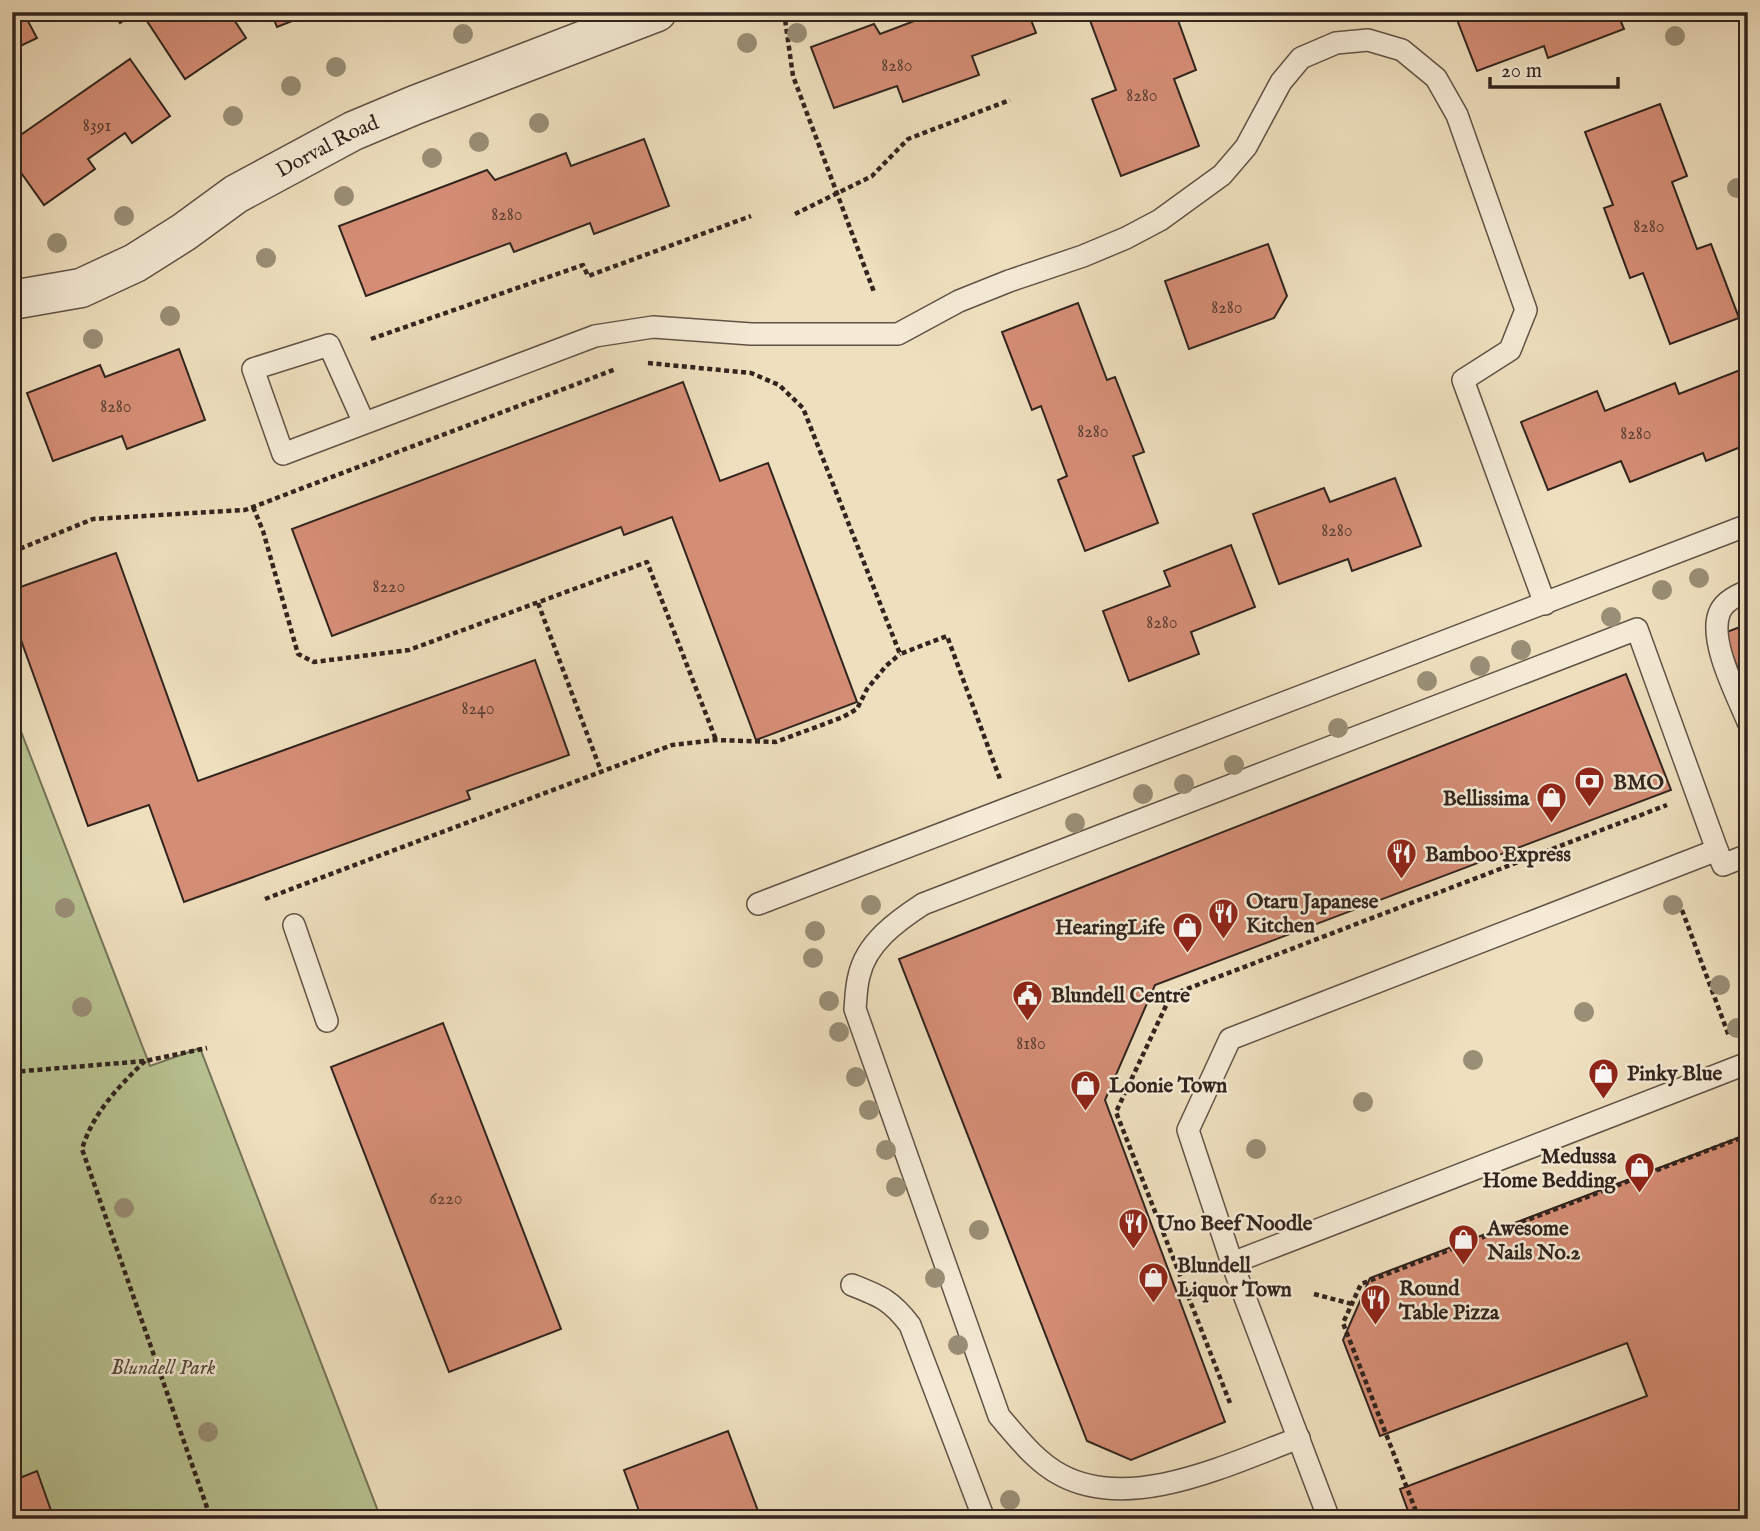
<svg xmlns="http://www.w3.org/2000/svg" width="1760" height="1531" viewBox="0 0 1760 1531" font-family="'IM FELL English',serif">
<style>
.green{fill:#b8c291;stroke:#747358;stroke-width:2}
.building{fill:#d58e76;stroke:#31241e;stroke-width:2}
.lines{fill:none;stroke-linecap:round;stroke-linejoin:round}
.lane-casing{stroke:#605346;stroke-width:24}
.street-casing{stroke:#605346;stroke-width:41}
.path{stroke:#31241e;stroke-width:4.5;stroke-dasharray:5 3.5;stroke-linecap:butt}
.lane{stroke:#f4ead5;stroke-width:21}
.street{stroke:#f4ead5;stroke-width:38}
.tree{fill:#998e76}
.labels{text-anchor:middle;stroke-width:5;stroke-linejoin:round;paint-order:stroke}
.number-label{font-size:18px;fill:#5a3e34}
.street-label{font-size:21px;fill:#31241e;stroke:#f4ead5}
.poi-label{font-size:21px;font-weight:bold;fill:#31241e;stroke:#f4ead5;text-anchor:start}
.park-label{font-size:21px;font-style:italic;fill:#534c3b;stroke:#f4ead5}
</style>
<rect width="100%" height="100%" fill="#eedfbe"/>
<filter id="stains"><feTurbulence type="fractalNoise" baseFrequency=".00286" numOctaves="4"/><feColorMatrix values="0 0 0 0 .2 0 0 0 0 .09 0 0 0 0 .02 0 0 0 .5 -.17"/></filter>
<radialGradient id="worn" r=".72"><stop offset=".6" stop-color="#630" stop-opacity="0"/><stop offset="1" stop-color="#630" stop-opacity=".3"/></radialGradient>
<polygon class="green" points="12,708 150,1066 200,1048 381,1519 12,1519"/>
<g class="building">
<polygon points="12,12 23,12 37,38 12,50"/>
<polygon points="113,12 136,12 120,23"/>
<polygon points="141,12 229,12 246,38 185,79"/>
<polygon points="271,12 315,12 277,27"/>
<polygon points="938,12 1028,12 1036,33 972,56 979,75 903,102 897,86 834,108 811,47 874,24 880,34"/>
<polygon points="1094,12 1175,12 1196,70 1174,79 1199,146 1121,176 1092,99 1116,90 1088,15"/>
<polygon points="1454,12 1617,12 1624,29 1548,58 1544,46 1477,71"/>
<polygon points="130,59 170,116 132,143 125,133 88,159 95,169 44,205 12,160 12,141"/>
<polygon points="1660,104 1687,176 1672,182 1697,249 1711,244 1739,318 1670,344 1643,273 1630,278 1604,208 1613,205 1585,132"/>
<polygon points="644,139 669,206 594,234 590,223 514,252 510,243 366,296 339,226 487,170 495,180 566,153 571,166"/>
<polygon points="1268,244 1287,296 1274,318 1189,349 1165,281"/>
<polygon points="1078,303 1107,380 1115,377 1144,452 1133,456 1158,523 1085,551 1058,480 1067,476 1041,406 1032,410 1002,332"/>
<polygon points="179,349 205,420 127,449 122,436 53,461 27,393 100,365 105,377"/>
<polygon points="1748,367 1748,444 1706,461 1703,453 1630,482 1621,461 1548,490 1521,422 1597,391 1605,411 1675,383 1679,394"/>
<polygon points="683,382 720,481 768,463 857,702 756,740 672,517 624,535 621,527 332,636 292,529"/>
<polygon points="1395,478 1421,546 1352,571 1348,559 1279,584 1253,514 1324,488 1330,502"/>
<polygon points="1231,545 1255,607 1191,632 1199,654 1129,681 1103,611 1170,586 1164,571"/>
<polygon points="116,553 198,781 535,660 569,755 467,791 470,799 184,902 149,805 88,826 12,615 12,590"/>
<polygon points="1748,624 1748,695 1724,633"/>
<polygon points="1626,674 1671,790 1155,985 1105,1100 1225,1422 1131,1460 1087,1441 899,959"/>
<polygon points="443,1023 561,1329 449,1372 331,1067"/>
<polygon points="1748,1134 1748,1519 1411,1519 1400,1489 1647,1396 1627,1343 1380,1436 1343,1340 1370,1278"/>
<polygon points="728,1431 761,1519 642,1519 624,1470"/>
<polygon points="37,1471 54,1519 12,1519 12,1481"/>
</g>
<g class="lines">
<defs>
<g id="lane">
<polyline points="364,423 329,345 253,369 283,454 595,336 653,327 751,334 898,334 959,301 1009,281 1083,256 1126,238 1160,220 1222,175 1246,147 1281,82 1301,58 1336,43 1368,40 1402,50 1436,78 1457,115 1526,310 1510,350 1463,380 1545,604"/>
<path d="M1748,591C1737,595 1723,602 1719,614C1709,642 1737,695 1748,722"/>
<polyline points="758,904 1748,525"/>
<polyline points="294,925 327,1021"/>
<polyline points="1232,1263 1188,1130 1230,1039 1717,850 1723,865 1748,855"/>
<path d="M852,1285C880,1296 891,1300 910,1325L984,1519"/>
<path d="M1299,1438C1231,1463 1132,1513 1061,1475C1036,1462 1017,1437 999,1416L855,1009C856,999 856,987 859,976C866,943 897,921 923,904L1637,629L1717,850"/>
<polyline points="1329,1519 1232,1263 1748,1063"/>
</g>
<g id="street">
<path id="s1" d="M12,300L81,288L135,263L184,232L236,194L353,131L415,105L657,12"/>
</g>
</defs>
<use href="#lane" class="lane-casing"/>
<use href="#street" class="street-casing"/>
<g class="path">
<polyline points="784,12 793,76 874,292"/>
<polyline points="795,214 872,176 908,139 1010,100"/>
<polyline points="371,339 583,265 588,276 751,216"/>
<polyline points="648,363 751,373 779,385 803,408 900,654 947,636 1000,779"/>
<polyline points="253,507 263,531 298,654 314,662 409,650 647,562 716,740"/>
<polyline points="12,552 93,519 245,510 616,369"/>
<polyline points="538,603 601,771"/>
<polyline points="265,899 672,745 716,740 776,742 843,717 857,709 867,689 886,666 900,654"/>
<polyline points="1679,902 1729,1036"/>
<path d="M145,1061C118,1087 93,1113 82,1149L211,1519"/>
<polyline points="12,1072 145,1061 207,1048"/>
<polyline points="1314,1294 1352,1304"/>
<polyline points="1230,1403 1116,1112 1171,995 1667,805"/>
<polyline points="1419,1519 1343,1323 1361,1284 1748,1135"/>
</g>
<use href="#lane" class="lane"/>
<use href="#street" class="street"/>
</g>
<g class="tree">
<circle cx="797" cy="33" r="10"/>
<circle cx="463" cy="34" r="10"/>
<circle cx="1675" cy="36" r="10"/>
<circle cx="747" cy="43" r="10"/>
<circle cx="336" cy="67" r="10"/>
<circle cx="291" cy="86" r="10"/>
<circle cx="233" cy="116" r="10"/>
<circle cx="539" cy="123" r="10"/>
<circle cx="479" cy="142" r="10"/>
<circle cx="432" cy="158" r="10"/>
<circle cx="1737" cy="188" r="10"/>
<circle cx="344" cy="196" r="10"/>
<circle cx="124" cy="216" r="10"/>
<circle cx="57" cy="243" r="10"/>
<circle cx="266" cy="258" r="10"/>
<circle cx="170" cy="316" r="10"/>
<circle cx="93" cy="339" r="10"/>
<circle cx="1699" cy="578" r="10"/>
<circle cx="1662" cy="590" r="10"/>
<circle cx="1611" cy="617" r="10"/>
<circle cx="1521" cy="650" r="10"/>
<circle cx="1480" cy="666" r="10"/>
<circle cx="1427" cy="681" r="10"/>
<circle cx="1338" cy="728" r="10"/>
<circle cx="1234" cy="765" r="10"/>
<circle cx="1184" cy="784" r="10"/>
<circle cx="1143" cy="794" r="10"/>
<circle cx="1075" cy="823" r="10"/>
<circle cx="871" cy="905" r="10"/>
<circle cx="1673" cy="905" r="10"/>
<circle cx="65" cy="908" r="10"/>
<circle cx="815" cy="931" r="10"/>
<circle cx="813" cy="958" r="10"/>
<circle cx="1720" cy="985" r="10"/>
<circle cx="829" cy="1001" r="10"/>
<circle cx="82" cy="1007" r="10"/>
<circle cx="1584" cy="1012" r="10"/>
<circle cx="1737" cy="1028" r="10"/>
<circle cx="839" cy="1032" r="10"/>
<circle cx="1473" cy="1060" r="10"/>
<circle cx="856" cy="1077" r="10"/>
<circle cx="1363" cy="1102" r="10"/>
<circle cx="869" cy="1110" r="10"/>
<circle cx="1256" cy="1149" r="10"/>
<circle cx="886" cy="1150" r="10"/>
<circle cx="896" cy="1187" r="10"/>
<circle cx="124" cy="1208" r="10"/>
<circle cx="979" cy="1230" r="10"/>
<circle cx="935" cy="1278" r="10"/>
<circle cx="958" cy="1345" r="10"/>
<circle cx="208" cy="1432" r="10"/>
<circle cx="1010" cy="1500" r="10"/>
</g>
<defs>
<symbol id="bank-pin" viewBox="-11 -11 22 30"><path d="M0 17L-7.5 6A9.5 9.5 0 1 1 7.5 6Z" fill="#8f2418" stroke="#f4ead5"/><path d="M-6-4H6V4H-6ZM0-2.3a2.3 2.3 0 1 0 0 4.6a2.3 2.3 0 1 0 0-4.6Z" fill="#fff"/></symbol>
<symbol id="shop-pin" viewBox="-11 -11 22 30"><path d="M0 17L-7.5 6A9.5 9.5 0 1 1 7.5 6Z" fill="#8f2418" stroke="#f4ead5"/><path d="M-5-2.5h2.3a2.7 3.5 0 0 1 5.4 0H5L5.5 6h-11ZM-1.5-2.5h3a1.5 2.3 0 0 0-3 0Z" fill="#fff"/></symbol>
<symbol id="restaurant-pin" viewBox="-11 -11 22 30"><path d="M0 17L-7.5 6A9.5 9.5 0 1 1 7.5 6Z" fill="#8f2418" stroke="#f4ead5"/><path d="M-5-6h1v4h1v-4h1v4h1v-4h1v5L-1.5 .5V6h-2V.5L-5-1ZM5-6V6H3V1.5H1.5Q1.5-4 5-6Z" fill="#fff"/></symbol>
<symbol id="civic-pin" viewBox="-11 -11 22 30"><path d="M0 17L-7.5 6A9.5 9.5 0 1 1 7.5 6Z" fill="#8f2418" stroke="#f4ead5"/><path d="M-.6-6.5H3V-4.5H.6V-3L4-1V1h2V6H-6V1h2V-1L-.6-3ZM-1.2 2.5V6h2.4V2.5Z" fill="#fff"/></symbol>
</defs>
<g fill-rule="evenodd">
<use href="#bank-pin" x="1572" y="764" width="35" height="47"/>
<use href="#shop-pin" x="1534" y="780" width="35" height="47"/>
<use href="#restaurant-pin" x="1384" y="836" width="35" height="47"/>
<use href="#restaurant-pin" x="1206" y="896" width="35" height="47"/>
<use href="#shop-pin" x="1170" y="910" width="35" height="47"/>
<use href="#civic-pin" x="1010" y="978" width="35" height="47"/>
<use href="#shop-pin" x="1586" y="1056" width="35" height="47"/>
<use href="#shop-pin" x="1068" y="1068" width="35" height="47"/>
<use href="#shop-pin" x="1622" y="1150" width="35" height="47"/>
<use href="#restaurant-pin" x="1116" y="1206" width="35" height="47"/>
<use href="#shop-pin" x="1446" y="1222" width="35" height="47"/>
<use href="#shop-pin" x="1136" y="1260" width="35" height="47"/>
<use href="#restaurant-pin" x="1358" y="1282" width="35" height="47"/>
</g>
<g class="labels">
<g class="number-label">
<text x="897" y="71">8280</text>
<text x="1142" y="101">8280</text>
<text x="97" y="131">8391</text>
<text x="507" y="220">8280</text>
<text x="1649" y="232">8280</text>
<text x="1227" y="313">8280</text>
<text x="116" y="412">8280</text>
<text x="1093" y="437">8280</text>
<text x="1636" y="439">8280</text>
<text x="1337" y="536">8280</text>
<text x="389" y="592">8220</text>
<text x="1162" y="628">8280</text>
<text x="478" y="714">8240</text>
<text x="1031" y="1049">8180</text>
<text x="446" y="1204">6220</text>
</g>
<g class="street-label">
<text dy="7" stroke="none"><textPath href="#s1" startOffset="355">Dorval Road</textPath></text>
</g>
<g class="poi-label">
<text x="1613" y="789">BMO</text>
<text x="1529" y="805" text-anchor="end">Bellissima</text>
<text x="1425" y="861">Bamboo Express</text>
<text x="1246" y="908">Otaru Japanese<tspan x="1246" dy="24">Kitchen</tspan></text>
<text x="1165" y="934" text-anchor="end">HearingLife</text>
<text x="1051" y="1002">Blundell Centre</text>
<text x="1627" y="1080">Pinky Blue</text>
<text x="1109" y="1092">Loonie Town</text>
<text x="1616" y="1163" text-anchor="end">Medussa<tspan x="1616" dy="24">Home Bedding</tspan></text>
<text x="1156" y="1230">Uno Beef Noodle</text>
<text x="1487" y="1235">Awesome<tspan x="1487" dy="24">Nails No.2</tspan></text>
<text x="1177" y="1272">Blundell<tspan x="1177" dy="24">Liquor Town</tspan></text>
<text x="1399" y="1295">Round<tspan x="1399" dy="24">Table Pizza</tspan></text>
</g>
<g class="park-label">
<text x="163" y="1374">Blundell Park</text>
</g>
</g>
<rect width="1760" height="1531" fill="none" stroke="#eedfbe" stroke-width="42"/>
<rect x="14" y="14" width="1732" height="1503" fill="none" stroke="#31241e" stroke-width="3.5"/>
<rect x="21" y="21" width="1718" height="1489" fill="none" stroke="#31241e" stroke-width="2"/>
<path d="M1490 77v10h128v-10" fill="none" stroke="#31241e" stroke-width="3.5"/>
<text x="1501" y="77" font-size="21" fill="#31241e" stroke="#f4ead5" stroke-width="5" paint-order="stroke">20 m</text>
<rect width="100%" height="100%" filter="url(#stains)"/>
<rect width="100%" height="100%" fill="url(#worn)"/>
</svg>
